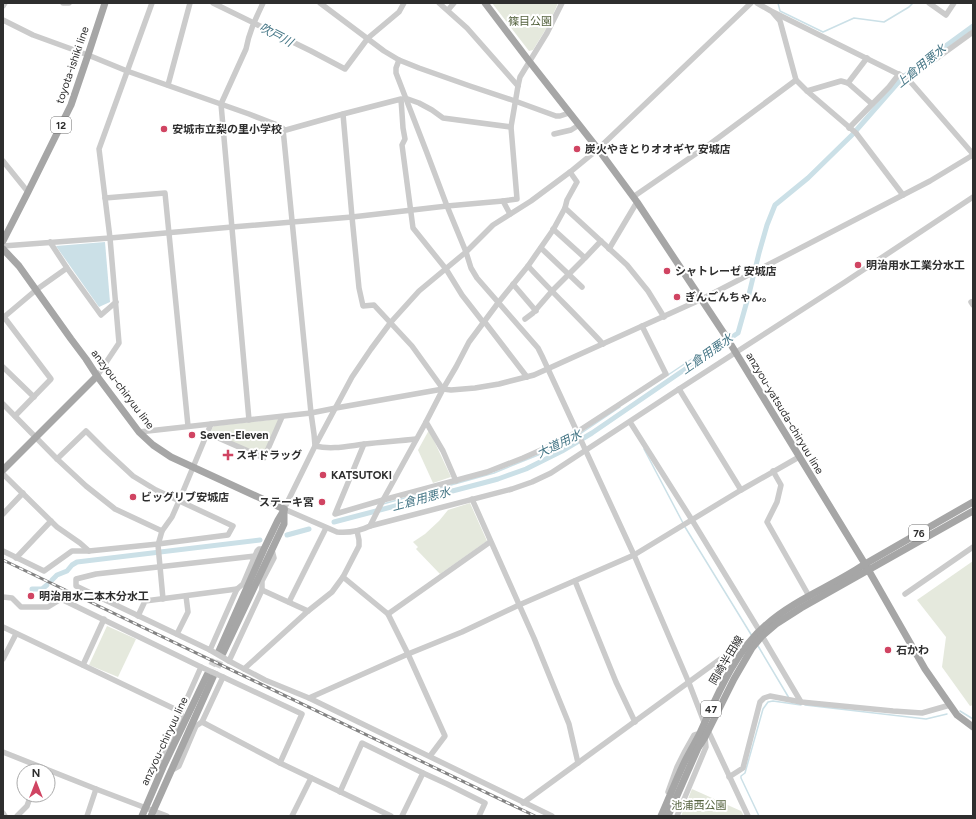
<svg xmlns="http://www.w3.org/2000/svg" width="976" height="819" viewBox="0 0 976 819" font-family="Figtree,'Noto Sans JP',sans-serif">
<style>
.green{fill:#e5e9dd}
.water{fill:#cbe0e7}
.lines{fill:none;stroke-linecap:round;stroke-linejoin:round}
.stream{stroke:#cbe0e7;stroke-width:1.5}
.canal{stroke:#cbe0e7;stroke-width:5}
.major-tunnel{stroke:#d5d5d5;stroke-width:7;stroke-dasharray:7 3.5;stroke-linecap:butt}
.minor{stroke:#cbcbcb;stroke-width:5.5}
.major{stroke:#a6a6a6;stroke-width:7}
.rail-casing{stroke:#838383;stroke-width:3}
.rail{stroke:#fff;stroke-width:1.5;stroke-dasharray:4.5;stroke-linecap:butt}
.minor-bridge{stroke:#cbcbcb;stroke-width:5.5}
.poi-dot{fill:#d04462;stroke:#fff;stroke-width:1.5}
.labels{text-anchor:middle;stroke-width:4;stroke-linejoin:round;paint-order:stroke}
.shield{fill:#fff;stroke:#6d6d6d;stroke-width:1}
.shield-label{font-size:10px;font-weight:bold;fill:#2e2e2e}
.park-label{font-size:11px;fill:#566440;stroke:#fff}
.street-label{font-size:11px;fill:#2e2e2e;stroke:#fff}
.poi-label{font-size:11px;font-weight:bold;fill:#2e2e2e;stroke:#fff;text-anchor:start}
.water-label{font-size:12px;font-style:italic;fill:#457686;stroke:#fff}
</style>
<rect width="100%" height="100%" fill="#fff"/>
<g class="green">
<polygon points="492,3 558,3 549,24 533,50 529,51"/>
<path d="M278,419L279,421L264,454L260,455L212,433C211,430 212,428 214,426Z"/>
<polygon points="429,430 451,477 433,483 418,450"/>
<polygon points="470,503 487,541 440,574 416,549 418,547 413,542 425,534 439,521 448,510"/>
<polygon points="973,561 973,705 970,706 942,667 946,637 917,600"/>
<polygon points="107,626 136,639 118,677 89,665"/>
<polygon points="692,789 741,811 744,816 681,816"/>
</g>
<polygon class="water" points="105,242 110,302 99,307 56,246"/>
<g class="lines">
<g class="stream">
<polyline points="778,3 780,11 823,32 854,18 884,22 909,7 913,3"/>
<polyline points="668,375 720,340"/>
<polyline points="580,434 620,407"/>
<polyline points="644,449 683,523"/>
<polyline points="383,504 494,473 553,449 577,437"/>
<polyline points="685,527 752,636"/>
<polyline points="758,646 789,698"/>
<polyline points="805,705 926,719 947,714"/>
<polyline points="960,711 973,719"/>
<polyline points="759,816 741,778 741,776 745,773 763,709 768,702 773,701 801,705"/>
</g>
<g class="canal">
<polyline points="334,522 483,483 498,479 526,469 562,451 592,433 735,335 738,333 749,294 759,253 767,225 775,205 808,178 853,134 903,77 973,26"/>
<polyline points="287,535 309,529"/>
<polyline points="52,580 57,575 67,571 72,565 77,562 260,540"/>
<polyline points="32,589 42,589 47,585"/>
</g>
<g class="major-tunnel">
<polyline points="207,675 219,651"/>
<polyline points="213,677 223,653"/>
</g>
<g class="minor">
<polyline points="63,3 69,3"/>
<polyline points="213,3 311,51 345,69 368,38 399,12 404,3"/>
<polyline points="320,3 384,51 399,60 419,68 470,86 515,101 556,116 560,116 569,113"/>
<polyline points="439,3 467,28 518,86"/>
<path d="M751,3L598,149L570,172L531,201L493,225L466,252L419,291L391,322L371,349L352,377L315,446L284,509L337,532C349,533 360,531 370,526L512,489L532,482L551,473L679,389L845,282L973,197"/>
<polyline points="757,3 771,11 908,79 973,154"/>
<polyline points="929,3 946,15 954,3"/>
<polyline points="3,6 5,3"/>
<polyline points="448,10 454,3"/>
<polyline points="773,13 780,21 796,80 807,91 856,133 903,195"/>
<polyline points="3,20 33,35 88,55 127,71 249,114 280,126 283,129 286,130 343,114 401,99 403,128 405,139 402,145 413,228 446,269 462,295 483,322"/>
<polyline points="399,60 396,68 396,73 427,153 447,206 466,252 471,268 477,278 538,348 542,356 634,555 689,683 704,722 748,816"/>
<polyline points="908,79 973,32"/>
<polyline points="848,83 872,104"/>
<polyline points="168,85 190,3"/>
<polyline points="807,91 841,81 848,83 867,58"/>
<polyline points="405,98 419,103 432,110 443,118 511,127"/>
<polyline points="343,114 352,217 359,288 363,306 374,305 412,346 443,389"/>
<polyline points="849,128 889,87 899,74"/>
<path d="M283,129L311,413L314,434L315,446C332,450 348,446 365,444C382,442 399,441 416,439"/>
<polyline points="554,134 571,130 579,125"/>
<polyline points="3,161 28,192"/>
<polyline points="633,197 710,144 796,80"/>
<polyline points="105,198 165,193 188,426"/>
<polyline points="503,201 517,199 511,127 518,86 520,77 547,33 562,3"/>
<polyline points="565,208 627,265 648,291 664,317"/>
<polyline points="553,229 585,258 601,241"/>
<polyline points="50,242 67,268 101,315 116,302"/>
<polyline points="3,246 110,238 232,227 352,217 447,206 503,201 510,214"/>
<polyline points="541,248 582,287"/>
<polyline points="609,249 637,202"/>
<path d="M528,266C552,292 578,317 603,344"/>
<polyline points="513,284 536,311"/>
<polyline points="971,302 973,305"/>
<polyline points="4,317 51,379 15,416"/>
<polyline points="3,319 4,317 36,290 67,268"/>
<polyline points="525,319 533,313 552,291 583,260 584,258"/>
<polyline points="484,321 527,377"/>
<polyline points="3,367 34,397"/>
<polyline points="97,376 119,343 110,238 99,149 152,3"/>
<polyline points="679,389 741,490"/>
<polyline points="3,404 57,459 86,486 115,509 162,531"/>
<path d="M249,420L221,104L246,49C249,32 256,18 263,3"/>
<polyline points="426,422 443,451 456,481"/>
<polyline points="630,422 692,520 759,630"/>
<polyline points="139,432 311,413 336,408 443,389 451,390 475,388 499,384 534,375 702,299 930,181 973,155"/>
<polyline points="207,433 264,458 282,417"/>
<polyline points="364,444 335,514 383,500 487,472 523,458 559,442 577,432 666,374 642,326"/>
<polyline points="773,471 781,485 777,502 767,522 809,596"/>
<polyline points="3,474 57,527 80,543 89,551"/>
<polyline points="472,499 534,638 569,724 578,763"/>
<polyline points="3,514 23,493"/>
<polyline points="370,526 383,500 426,422 443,389 456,367 469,342 498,303 528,266 553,230 565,208 567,200 577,182 570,172"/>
<polyline points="272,550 274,558 262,581 262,590 229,661 265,680 309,698 552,816"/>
<polyline points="3,551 44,571 72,551 89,551 158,544 228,535 233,526 156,490 133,476 105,450 86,431 57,459"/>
<polyline points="255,556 96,574 76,579 76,586 210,650 237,589 243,584 257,551 259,549 264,549"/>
<polyline points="16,558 51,521"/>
<polyline points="343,577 388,614 408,654 445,736 430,756"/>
<polyline points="575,581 616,682 635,722"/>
<polyline points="262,590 308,611"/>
<polyline points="905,594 973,547"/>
<polyline points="3,597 12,598 21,607 48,607 61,599 201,667 181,712 181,721 162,759 163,767"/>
<polyline points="163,599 158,545 162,531 172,517 179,501 211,424"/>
<polyline points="289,602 326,528"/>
<polyline points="388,614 490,542"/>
<polyline points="138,616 145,601 237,589"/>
<polyline points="3,627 181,712"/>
<polyline points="177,634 188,612 186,596"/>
<polyline points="762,636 801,702"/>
<polyline points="3,659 16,634"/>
<polyline points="83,665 104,619"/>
<polyline points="244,669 308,611 332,592 343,577 359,546 359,540 357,531"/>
<polyline points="309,698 408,654 462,632 519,605 634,555 741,490 799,457"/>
<polyline points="202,722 280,763 391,816"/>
<polyline points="3,752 96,789 167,816"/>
<polyline points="172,770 179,766 196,726 202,722 223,677 302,714 280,763"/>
<polyline points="729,777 743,768 760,702 764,698 770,696 801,702 893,711 922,713 950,705"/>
<polyline points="340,792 362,743 423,773 447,784 485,803 479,816"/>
<polyline points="668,792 677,767 685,751 694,735 700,733"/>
<polyline points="523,803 741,644 746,645"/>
<polyline points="3,813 5,816"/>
<polyline points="17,816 27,806 31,795"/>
<polyline points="87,816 96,789"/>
<polyline points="292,816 311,778"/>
<polyline points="402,816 423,773"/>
<polyline points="677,816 706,747 705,737"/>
</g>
<g class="major">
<polyline points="485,3 529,61 598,149 637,202 725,335 865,564 925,669 957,715 973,727"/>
<polyline points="3,241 28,192 71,105 88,55 105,3"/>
<polyline points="3,249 19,266 71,339 86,359 97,376 139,432 153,445 171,457 284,509"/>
<polyline points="3,470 97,376"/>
<polyline points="219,651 264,549 278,520 284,510"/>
<polyline points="223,653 284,524 284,509"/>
<polyline points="142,816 163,767 207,675"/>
<polyline points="151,816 213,677"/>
<path d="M661,816C669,798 676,780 684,763C689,753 695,743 700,733C717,696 735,651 766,625C795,599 833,586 865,564L973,502"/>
<polyline points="668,816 698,748 705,737 734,679 752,648 762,636 776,624 801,608 973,511"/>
</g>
<defs>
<polyline id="rail" points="3,560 535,816"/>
</defs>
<use href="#rail" class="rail-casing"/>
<use href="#rail" class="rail"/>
<g class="minor-bridge">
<polyline points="210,650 229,661"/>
<polyline points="201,667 223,677"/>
</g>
</g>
<g class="poi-dot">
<circle cx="164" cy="129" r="4"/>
<circle cx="577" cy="149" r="4"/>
<circle cx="858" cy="265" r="4"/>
<circle cx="667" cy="271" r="4"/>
<circle cx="677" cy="297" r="4"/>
<circle cx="192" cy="435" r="4"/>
<path d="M226 449h4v4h4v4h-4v4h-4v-4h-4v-4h4z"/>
<circle cx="323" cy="475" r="4"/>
<circle cx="133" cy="497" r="4"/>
<circle cx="322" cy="502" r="4"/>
<circle cx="31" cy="596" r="4"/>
<circle cx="888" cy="650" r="4"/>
</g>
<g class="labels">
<g class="shield">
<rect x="51" y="117" width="20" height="16" rx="3"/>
<rect x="909" y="525" width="20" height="16" rx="3"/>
<rect x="701" y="701" width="20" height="16" rx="3"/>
</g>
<g class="shield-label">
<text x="61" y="129">12</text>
<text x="919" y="537">76</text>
<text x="711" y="713">47</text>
</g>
<g class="park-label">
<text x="530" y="25">篠目公園</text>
<text x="699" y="809">池浦西公園</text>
</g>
<g class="street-label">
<text transform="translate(72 65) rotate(-71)" y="4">toyota-ishiki line</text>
<text transform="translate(123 389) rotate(53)" y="4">anzyou-chiryuu line</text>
<text transform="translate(785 413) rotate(59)" y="4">anzyou-yatsuda-chiryuu line</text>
<text transform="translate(726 660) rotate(-59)" y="4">岡崎半田線</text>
<text transform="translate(164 741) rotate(-65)" y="4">anzyou-chiryuu line</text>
</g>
<g class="poi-label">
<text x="172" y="133">安城市立梨の里小学校</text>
<text x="585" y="153">炭火やきとりオオギヤ 安城店</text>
<text x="866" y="269">明治用水工業分水工</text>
<text x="675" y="275">シャトレーゼ 安城店</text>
<text x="685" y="301">ぎんごんちゃん。</text>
<text x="200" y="439">Seven-Eleven</text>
<text x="236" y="459">スギドラッグ</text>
<text x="331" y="479">KATSUTOKI</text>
<text x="141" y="501">ビッグリブ安城店</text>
<text x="314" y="506" text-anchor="end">ステーキ宮</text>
<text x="39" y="600">明治用水二本木分水工</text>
<text x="896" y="654">石かわ</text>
</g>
<g class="water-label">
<text transform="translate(276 35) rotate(28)" y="4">吹戸川</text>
<text transform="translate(921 66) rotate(-39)" y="4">上倉用悪水</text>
<text transform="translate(707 354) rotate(-35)" y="4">上倉用悪水</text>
<text transform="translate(559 444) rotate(-26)" y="4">大道用水</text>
<text transform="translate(421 499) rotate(-15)" y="4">上倉用悪水</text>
</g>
</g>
<rect width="976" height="819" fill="none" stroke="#2e2e2e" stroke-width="8"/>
<g transform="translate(36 783)"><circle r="19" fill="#ffffff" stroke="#ababab"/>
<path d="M0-3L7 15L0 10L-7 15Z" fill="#d04462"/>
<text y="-6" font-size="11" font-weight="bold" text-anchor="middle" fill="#2e2e2e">N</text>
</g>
</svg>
